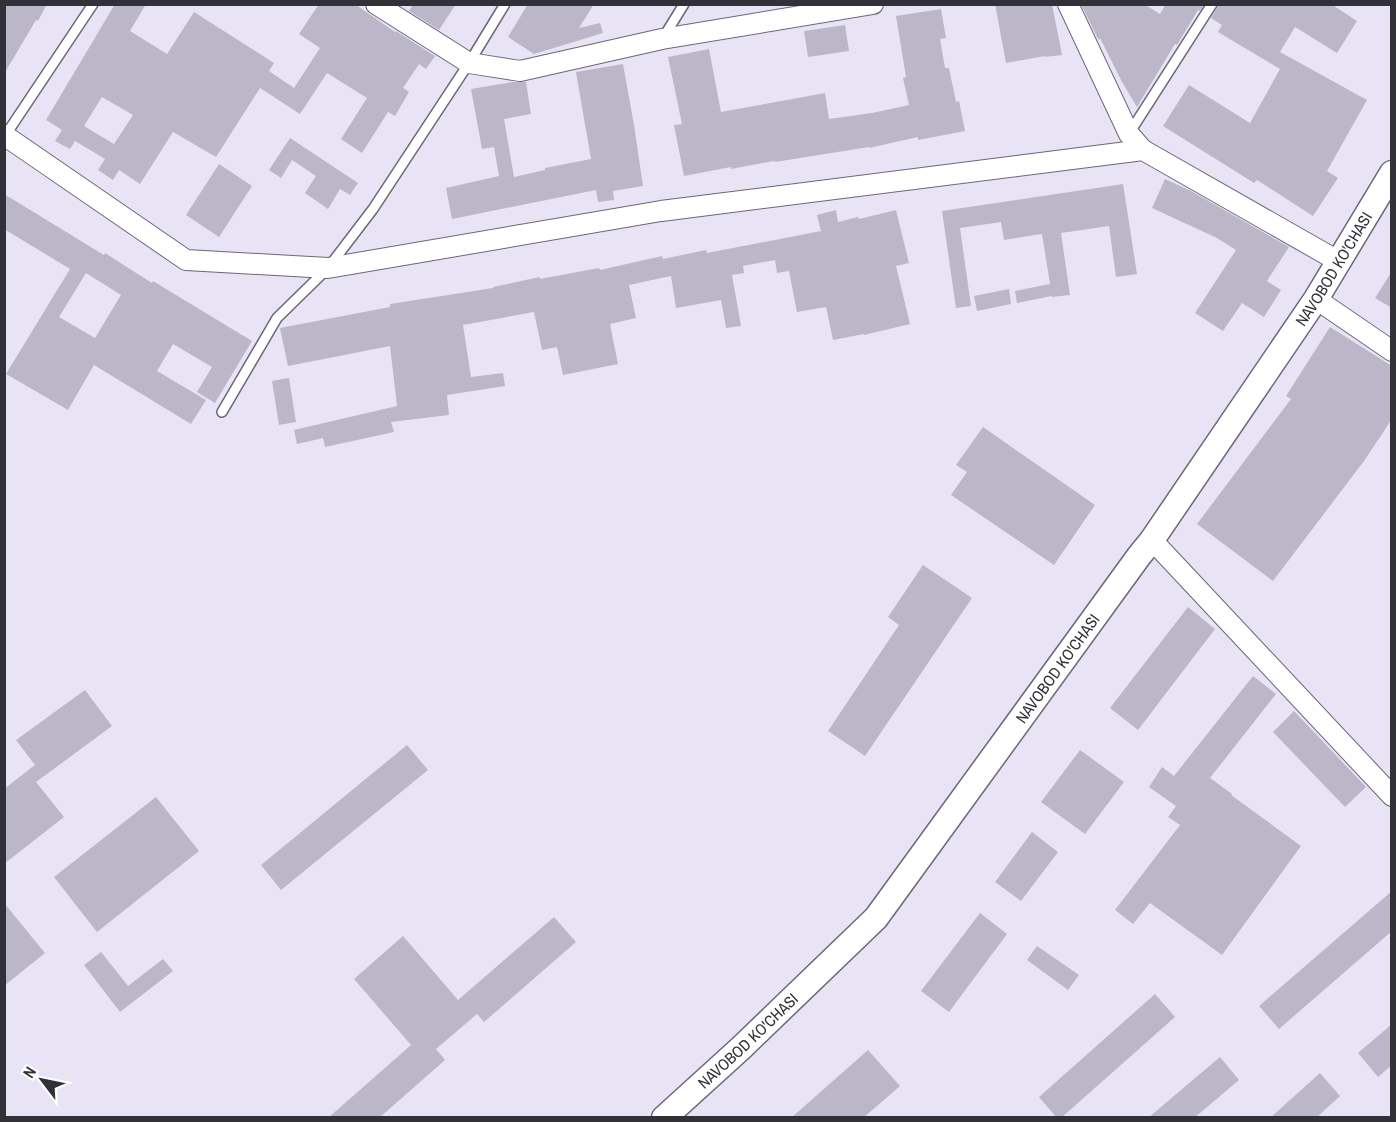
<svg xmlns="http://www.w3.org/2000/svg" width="1396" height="1122" viewBox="0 0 1396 1122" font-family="'Archivo Narrow',sans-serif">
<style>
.building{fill:#bcb7c8;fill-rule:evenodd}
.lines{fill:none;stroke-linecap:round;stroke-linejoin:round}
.service-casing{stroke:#6c6777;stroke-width:12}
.minor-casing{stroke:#6c6777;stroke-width:22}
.tertiary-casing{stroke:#6c6777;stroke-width:27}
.service{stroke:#fff;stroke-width:9}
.minor{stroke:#fff;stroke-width:20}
.tertiary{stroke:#fff;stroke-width:24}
.labels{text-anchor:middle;stroke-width:4.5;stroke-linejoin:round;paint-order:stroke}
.street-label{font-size:16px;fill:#333138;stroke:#fff}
</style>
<rect width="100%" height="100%" fill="#e9e3f6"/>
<g class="building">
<polygon points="4,4 47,4 38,21 36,20 4,74"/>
<path d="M115,4H146L130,31L167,54L194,12L274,63L269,71L294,88L320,48L299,34L319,4H355L395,32L396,31L435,56L426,69L419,64L403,88L409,92L395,116L388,112L362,153L341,139L367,98L327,73L300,114L260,88L216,157L173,132L140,184L119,170L113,180L98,170L105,159L75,141L70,149L55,141L62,130L46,120ZM102,97L133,115L114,144L84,126Z"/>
<polygon points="413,4 456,4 439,30 409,11"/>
<polygon points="528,4 594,4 579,28 600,23 603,33 534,54 508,37"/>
<polygon points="995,4 1052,4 1062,55 1045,57 1045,56 1006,63"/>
<polygon points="1081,4 1144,4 1160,14 1166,4 1204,4 1200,11 1198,10 1177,45 1175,44 1137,107 1122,82 1100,38 1099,40 1097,37"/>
<polygon points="1219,4 1331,4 1357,21 1337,53 1295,27 1280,52 1367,100 1327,171 1338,178 1313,216 1257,180 1254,183 1163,126 1189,85 1250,123 1280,69 1218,32 1222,25 1211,18"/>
<polygon points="941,9 946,38 940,39 945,68 949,68 956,102 959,101 965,131 918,140 918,137 869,148 869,147 775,162 774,161 731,169 731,167 684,176 674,125 682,124 668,57 709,49 721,112 825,93 829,119 872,113 909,105 903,78 906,77 896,16"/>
<polygon points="845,25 849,51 808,57 804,31"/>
<polygon points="623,64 634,125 643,186 613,191 614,200 598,202 596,190 452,219 446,188 499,176 494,147 482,149 471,89 513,82 526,82 531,114 504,119 514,177 545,170 545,168 591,159 576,72"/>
<polygon points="290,138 358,183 350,195 340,189 328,209 305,193 316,176 292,160 281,178 269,170"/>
<polygon points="219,164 252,186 219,237 186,215"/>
<polygon points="1165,179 1191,191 1289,247 1267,281 1281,290 1264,317 1242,303 1223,331 1195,313 1236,250 1217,238 1152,208"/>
<polygon points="1123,184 1137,274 1116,277 1109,226 1061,233 1070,295 1052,297 1052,296 1017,303 1015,291 1050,284 1042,234 1004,240 1001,222 960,228 971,306 956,308 942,211"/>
<path d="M4,194L104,255L105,253L152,283L153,281L252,341L215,403L197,392L212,367L173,344L157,371L206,400L191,424L94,365L68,410L6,374L70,269L4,229ZM86,273L121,295L95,338L59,317Z"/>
<polygon points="836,210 838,222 858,217 859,219 896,210 909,263 896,266 910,324 864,335 864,334 833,340 826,307 797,312 789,271 777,273 775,260 743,266 744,273 732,275 741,326 726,328 721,300 676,308 671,276 629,285 636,318 610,324 618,364 563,375 557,347 542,350 534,312 463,325 471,377 503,373 505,386 447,395 449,415 391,422 394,432 325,447 323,438 297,444 294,430 397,406 390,346 288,366 280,328 390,307 390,304 493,288 493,287 540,277 540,279 599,268 600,270 662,256 663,259 706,250 707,253 821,231 817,215"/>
<polygon points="1392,271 1392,308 1375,298"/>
<polygon points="1009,289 1011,304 977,311 974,296"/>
<polygon points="1330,327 1392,366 1392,419 1364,461 1273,581 1197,524 1291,399 1286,396"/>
<polygon points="289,378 296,422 279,425 272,381"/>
<polygon points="983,427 1095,505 1054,565 951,495 967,472 956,465"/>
<polygon points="923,565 972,598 865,756 828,731 899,625 888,617"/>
<polygon points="1188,607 1215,629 1138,730 1110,708"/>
<polygon points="1253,676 1276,694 1210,778 1232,794 1231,795 1301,846 1222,955 1150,903 1133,924 1115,910 1180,825 1168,817 1176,806 1149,787 1162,767 1174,776"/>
<polygon points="85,690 112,726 36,782 64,817 4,864 4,789 35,765 16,740"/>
<polygon points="1294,711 1366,787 1345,807 1273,732"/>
<polygon points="407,745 428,770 281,890 261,865"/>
<polygon points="1080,750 1124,782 1085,834 1041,802"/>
<polygon points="156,797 199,851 97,932 54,877"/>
<polygon points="1032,832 1058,852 1021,901 995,882"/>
<polygon points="1392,891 1392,931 1279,1029 1259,1006"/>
<polygon points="4,903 45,953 4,986"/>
<polygon points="980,913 1007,934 949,1012 921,991"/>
<polygon points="554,917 576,942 484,1022 477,1014 436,1049 445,1060 379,1118 328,1118 411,1045 354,979 403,936 458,1000"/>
<polygon points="1037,946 1079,975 1068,990 1027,960"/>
<polygon points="101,952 128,986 163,959 173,971 120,1012 84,965"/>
<polygon points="1155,994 1175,1017 1061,1118 1057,1118 1039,1097"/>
<polygon points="1392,1024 1392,1065 1378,1077 1358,1053"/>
<polygon points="868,1050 900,1086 863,1118 791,1118"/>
<polygon points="1220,1057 1239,1080 1194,1118 1148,1118"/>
<polygon points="1320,1073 1340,1096 1316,1118 1270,1118"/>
</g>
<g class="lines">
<defs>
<g id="service">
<polyline points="663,38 684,4"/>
<polyline points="1130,132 1212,4"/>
<polyline points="5,136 93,4"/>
<polyline points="222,412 277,318 328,268 373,209 469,63 505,4"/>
</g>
<g id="minor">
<polyline points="376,4 469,63 520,71 662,39 873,4"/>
<polyline points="1068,4 1129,134 1143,150"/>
<polyline points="4,135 186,260 328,268 661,211 1143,150 1338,261"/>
<polyline points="1316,299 1392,351"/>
<polyline points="1152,540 1392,796"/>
</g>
<g id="tertiary">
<path id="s1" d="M664,1118L741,1048L876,918L1139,556L1152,540L1316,299L1392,173"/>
</g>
</defs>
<use href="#service" class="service-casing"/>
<use href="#minor" class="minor-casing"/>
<use href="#tertiary" class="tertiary-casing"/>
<use href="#service" class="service"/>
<use href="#minor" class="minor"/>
<use href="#tertiary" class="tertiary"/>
</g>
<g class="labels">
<g class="street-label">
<text dy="6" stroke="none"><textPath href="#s1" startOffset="1086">NAVOBOD KO'CHASI</textPath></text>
<text dy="6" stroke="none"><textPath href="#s1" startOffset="600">NAVOBOD KO'CHASI</textPath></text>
<text dy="6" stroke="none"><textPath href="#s1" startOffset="114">NAVOBOD KO'CHASI</textPath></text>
</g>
</g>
<rect width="1396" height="1122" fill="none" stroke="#333138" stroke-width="12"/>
<g transform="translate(42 1080) rotate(302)" stroke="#ffffff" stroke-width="4.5" paint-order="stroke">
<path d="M0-4.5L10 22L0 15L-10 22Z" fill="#333138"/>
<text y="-9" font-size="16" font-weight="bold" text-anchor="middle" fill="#333138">N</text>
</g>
</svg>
